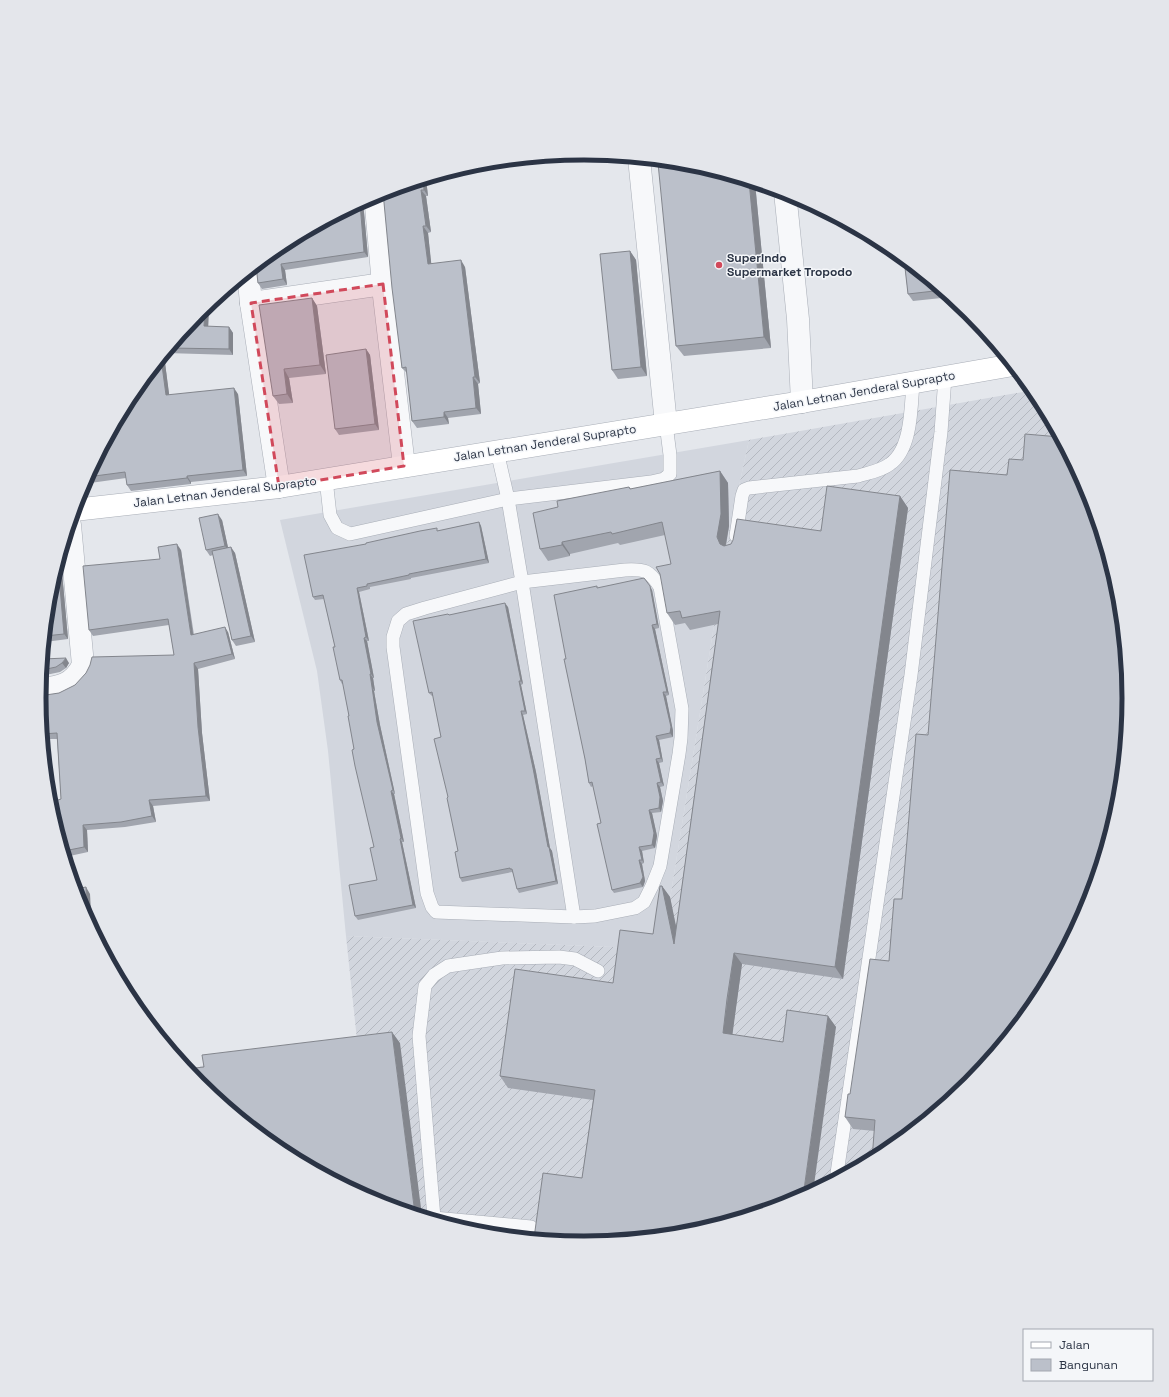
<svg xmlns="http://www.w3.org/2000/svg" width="1169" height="1397" viewBox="0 0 1169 1397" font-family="'Space Grotesk',sans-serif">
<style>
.built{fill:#d2d6de}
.industrial{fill:url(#industrial-furrows)}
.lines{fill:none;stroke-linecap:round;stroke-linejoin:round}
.lane-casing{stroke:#a9aeb7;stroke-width:14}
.street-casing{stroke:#a9aeb7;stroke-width:23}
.secondary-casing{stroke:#a9aeb7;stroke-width:23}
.lane{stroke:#f7f8fa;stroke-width:13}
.street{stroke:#f7f8fa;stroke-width:22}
.secondary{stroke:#fff;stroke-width:22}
.wall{fill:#a1a5ae}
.shaded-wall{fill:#83868d}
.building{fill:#bbc0ca;stroke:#83868d}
.marked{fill:#d1495b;fill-opacity:0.2;stroke:#d1495b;stroke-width:3;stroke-dasharray:8 5;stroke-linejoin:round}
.poi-dot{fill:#d1495b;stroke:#f4f6f9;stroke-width:1.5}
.labels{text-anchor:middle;stroke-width:3;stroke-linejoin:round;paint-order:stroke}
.poi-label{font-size:12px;font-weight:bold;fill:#2b3445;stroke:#f4f6f9;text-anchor:start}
.street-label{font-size:12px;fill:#2b3445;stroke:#f4f6f9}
.rim{fill:none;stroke:#2b3445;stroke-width:5}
</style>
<defs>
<pattern id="industrial-furrows" width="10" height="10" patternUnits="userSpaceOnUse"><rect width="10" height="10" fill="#d2d6de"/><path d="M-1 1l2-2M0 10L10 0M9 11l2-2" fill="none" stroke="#b4b8c0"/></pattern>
</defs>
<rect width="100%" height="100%" fill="#e4e7ec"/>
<polygon class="built" points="749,440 729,532 662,949 346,936 328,751 317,671 280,520"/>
<polygon class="industrial" points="1034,390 1038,396 1089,490 887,1152 793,1203 584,1244 478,1233 376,1202 202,1087 200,1066 357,1040 346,936 662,949 729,532 749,440"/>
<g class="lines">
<defs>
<g id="lane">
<polyline points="497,451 508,499 522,582 574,917"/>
<polyline points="326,479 330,515 337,528 350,534 508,499 651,482 664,479 670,474 670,455 666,424"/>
<path d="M736,536L742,496L744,490L749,488L858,476C868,473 881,471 890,464C912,449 911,406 913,382"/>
<path d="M625,570C645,569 649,570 660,587L682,709L681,738L679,754L660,866L652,886L644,902L635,908L595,916L574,917L436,912L432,907L427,893L393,647V637L398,621L406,614L425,608L522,582Z"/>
<polyline points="836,1180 911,675 941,432 945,377"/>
<polyline points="434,1218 419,1036 425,986 434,975 448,966 502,958 559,957 575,959 598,971"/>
<polyline points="429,1219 434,1218 531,1227"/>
</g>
<g id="street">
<polyline points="639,158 666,424"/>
<polyline points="785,192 798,319 802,402"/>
<polyline points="375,195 384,296 404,466"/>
<polyline points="248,272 251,303 279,487"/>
<polyline points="251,303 383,284"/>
<path d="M40,689C60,687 73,685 83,665L70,525"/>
</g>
<polyline id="secondary" points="74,510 279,487 802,402 1013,365"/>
</defs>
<use href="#lane" class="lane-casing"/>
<use href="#street" class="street-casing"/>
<use href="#secondary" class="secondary-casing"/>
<use href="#lane" class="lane"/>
<use href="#street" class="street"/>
<use href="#secondary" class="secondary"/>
</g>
<g class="wall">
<polygon points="691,164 755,183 771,348 684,356 676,346"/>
<polygon points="426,179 428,196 426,196 431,232 428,233 431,264 465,267 480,383 478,384 481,414 448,418 449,424 417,428 412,421 407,373 402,368 383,192"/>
<polygon points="363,201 368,257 285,270 287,285 262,289 258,283 256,266"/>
<polygon points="630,251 636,260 647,376 618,379 612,370"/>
<polygon points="904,259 951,297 913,301 908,294"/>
<polygon points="312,298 317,306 326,374 289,378 293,403 279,404 273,396"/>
<polygon points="209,304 208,327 229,327 233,333 233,355 166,353 199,313"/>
<polygon points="366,349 370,355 379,430 339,435 335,429"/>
<polygon points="164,355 169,395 238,394 247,476 191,482 191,484 131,491 127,485 126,478 83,484 131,395"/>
<polygon points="1023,460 875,1131 853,1129 845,1117 850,1094 889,961 902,899 928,735 1007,475"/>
<polygon points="720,471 728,483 729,526 726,546 821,531 900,496 908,508 843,979 742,964 732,1035 783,1042 828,1016 836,1027 534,1238 582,1178 593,1100 508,1088 500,1076 613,983 653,934 662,886 670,897 676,928 718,624 690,630 685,623 675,625 667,613 671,564 665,535 620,545 618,543 570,554 570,556 548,561 540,549 558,507 629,487 631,489"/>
<polygon points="222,520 228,548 235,553 255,642 236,646 232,640 213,555 210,556 206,550"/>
<polygon points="479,522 481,526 489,563 411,578 411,579 370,587 370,589 359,592 369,641 367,641 374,678 373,678 375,691 374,691 380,725 395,794 394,794 404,842 402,842 416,908 358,920 355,916 377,880 374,847 354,749 349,716 343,684 342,684 340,680 335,647 324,599 315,600 313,597 438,531"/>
<polygon points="181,550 194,635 228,632 235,659 198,669 202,733 210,801 153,806 156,822 125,827 87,830 88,852 65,857 49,805 61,799 57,739 43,739 39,698 59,693 174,655 169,625 93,636 89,630 160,559"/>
<polygon points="61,561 68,639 45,642 50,592"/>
<polygon points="598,588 652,590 659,628 655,629 669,695 666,696 673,731 673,737 659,740 663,762 659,763 664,786 660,787 663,801 661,812 652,813 657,836 655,848 642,851 644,863 642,864 645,881 643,887 614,893 612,890 601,823 593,786 591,787 589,783 585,759 566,659"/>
<polygon points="508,607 523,684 521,685 527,714 523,715 536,772 550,848 552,851 558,884 519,893 517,889 513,873 512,872 462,882 460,878 458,851 448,797 441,737 433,696 432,696 429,693 448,614 449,615"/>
<polygon points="43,659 69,663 66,668 60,672 41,676"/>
</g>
<g class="shaded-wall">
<polygon points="426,179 428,196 424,190 423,180"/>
<polygon points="749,181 755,183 771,348 764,337"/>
<polygon points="421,190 426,196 431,232 426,226"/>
<polygon points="363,201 368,257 364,252 360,203"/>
<polygon points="423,226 428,233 432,270 428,264"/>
<polygon points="630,251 636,260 647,376 641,367"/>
<polygon points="461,260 465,267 480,383 475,377"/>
<polygon points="281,264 285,270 287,285 283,279"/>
<polygon points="312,298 317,306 326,374 320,365"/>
<polygon points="209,304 208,332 204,326 205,308"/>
<polygon points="229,327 233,333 233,355 229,349"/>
<polygon points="366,349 370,355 379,430 375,424"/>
<polygon points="164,355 170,401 166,395 161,358"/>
<polygon points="284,369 289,378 293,403 287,394"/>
<polygon points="473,377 478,384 481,414 476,408"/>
<polygon points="234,388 238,394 247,476 243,470"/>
<polygon points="444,412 448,418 449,424 444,417"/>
<polygon points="720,471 728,483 729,526 725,549 720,544 717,537"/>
<polygon points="187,476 191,482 191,484 187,478"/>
<polygon points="900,496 908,508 843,979 835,967"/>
<polygon points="218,514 222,520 229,552 225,546"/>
<polygon points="479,522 481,526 489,563 486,559"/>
<polygon points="562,542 570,554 570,556 562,545"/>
<polygon points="177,544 181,550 194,641 191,635"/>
<polygon points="231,547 235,553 255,642 251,636"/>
<polygon points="59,559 61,561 68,639 64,634 58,564"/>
<polygon points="650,586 652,590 659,628 657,624"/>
<polygon points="357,588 359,592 369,641 366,637"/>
<polygon points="505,603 508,607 523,684 521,681"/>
<polygon points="652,625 655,629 669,695 667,692"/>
<polygon points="225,627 228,632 235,659 232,654"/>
<polygon points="364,638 367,641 374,678 371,674"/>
<polygon points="66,658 69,663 66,668 62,663"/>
<polygon points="194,663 198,669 202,733 210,801 206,796 198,727"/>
<polygon points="370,674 373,678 375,691 372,687"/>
<polygon points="519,681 521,685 527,714 525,711"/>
<polygon points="372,687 374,691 380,725 395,794 393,790 377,722"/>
<polygon points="663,692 666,696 673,731 673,737 670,733"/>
<polygon points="521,711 523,715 536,772 550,848 552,851 558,884 556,881 548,847"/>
<polygon points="656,736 659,740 663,762 661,758"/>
<polygon points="656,759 659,763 664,786 661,782"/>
<polygon points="657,783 660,787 663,801 661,812 659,808"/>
<polygon points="391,791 394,794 404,842 401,838"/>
<polygon points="149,800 153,806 156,822 152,816"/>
<polygon points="649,810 652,813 657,836 655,848 652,845"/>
<polygon points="83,825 87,830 88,852 84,847"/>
<polygon points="400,839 402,842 416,908 413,905"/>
<polygon points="639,847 642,851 644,863 642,860"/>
<polygon points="639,860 642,864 645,881 643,887 640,883"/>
<polygon points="662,886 670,897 682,955 674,944"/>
<polygon points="86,887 90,894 92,929 87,920"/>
<polygon points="734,953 742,964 731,1045 723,1033"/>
<polygon points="828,1016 836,1027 813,1192 803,1197"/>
<polygon points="392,1032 400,1043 422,1216 415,1214"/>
</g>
<g class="building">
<polygon points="673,162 691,164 749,181 764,337 676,346 658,163"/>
<polygon points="423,180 424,190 421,190 426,226 423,226 428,264 461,260 475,377 473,377 476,408 444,412 444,417 412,421 406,367 402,368 392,288 383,192"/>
<polygon points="360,203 364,252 281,264 283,279 258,283 256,266 282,245"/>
<polygon points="630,251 641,367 612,370 600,254"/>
<polygon points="904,259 943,290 908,294"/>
<polygon points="312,298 320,365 284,369 287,394 273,396 259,305"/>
<polygon points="205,308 204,326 229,327 229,349 170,348 199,313"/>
<polygon points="366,349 375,424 335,429 326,355"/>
<polygon points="161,358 166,395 234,388 243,470 187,476 187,478 127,485 125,472 87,477 131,395"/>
<polygon points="1025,434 1060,437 1089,490 1120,592 1130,699 1119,805 1088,907 1038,1002 970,1084 887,1152 872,1160 875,1120 845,1117 848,1094 850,1094 870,959 889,961 894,899 902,899 916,734 928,735 950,470 1007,475 1009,459 1023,460"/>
<polygon points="720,471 721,514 717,537 720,544 724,546 731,544 733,540 737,519 821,531 827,486 900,496 835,967 734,953 727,999 723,1033 783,1042 787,1010 828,1016 803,1197 793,1203 691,1234 584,1244 478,1233 461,1228 534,1238 543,1173 582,1178 595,1090 500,1076 515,969 613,983 620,930 653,934 660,886 662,886 674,944 720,611 682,618 680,611 667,613 660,574 656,567 671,564 662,522 612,534 611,532 562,542 562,545 540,549 533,513 558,507 557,501 629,487 630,489"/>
<polygon points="218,514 225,546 206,550 199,518"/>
<polygon points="479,522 486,559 409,574 409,575 367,584 367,586 357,588 366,637 364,638 371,674 370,674 372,687 377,722 393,790 391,791 401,838 400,839 413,905 355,916 349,885 377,880 370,848 374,847 355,766 352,750 354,749 348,716 349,716 342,680 340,680 333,647 335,647 323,595 313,597 304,555 366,544 366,543 420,531 437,528 437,531"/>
<polygon points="177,544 191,635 225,627 232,654 194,663 198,727 206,796 149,800 152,816 121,822 83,825 84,847 64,851 49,803 61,799 57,733 42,734 39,696 59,693 75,685 86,673 90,665 92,657 174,655 168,619 89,630 83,566 160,559 158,547"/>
<polygon points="231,547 251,636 232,640 212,551"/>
<polygon points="58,564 64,634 45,636 50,592"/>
<polygon points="644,578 650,586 657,624 652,625 667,692 663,692 671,727 670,733 656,736 661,758 656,759 661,782 657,783 660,797 659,808 649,810 654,833 652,845 639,847 642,860 639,860 643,877 640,883 612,890 597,824 601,823 592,782 589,783 585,759 564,659 566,659 554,595 597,586 597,588"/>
<polygon points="505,603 521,681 519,681 525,711 521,711 533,768 548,847 549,847 556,881 517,889 512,869 510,869 510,868 460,878 455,852 458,851 447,798 448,797 434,739 441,737 432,692 429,693 413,621 448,614 449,615"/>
<polygon points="66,658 62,663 56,667 42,670 43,659"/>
<polygon points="86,887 87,920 80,907 75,889"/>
<polygon points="392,1032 415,1214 376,1202 281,1152 199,1084 186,1069 204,1067 202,1055"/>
</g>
<path class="marked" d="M383,284L404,466L279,487L251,303Z"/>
<circle class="poi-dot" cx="719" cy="265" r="4"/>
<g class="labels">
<g class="poi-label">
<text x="727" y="262">Superindo<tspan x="727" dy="14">Supermarket Tropodo</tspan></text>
</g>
<g class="street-label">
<text transform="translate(864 391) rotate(-10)" y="4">Jalan Letnan Jenderal Suprapto</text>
<text transform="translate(545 443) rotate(-9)" y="4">Jalan Letnan Jenderal Suprapto</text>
<text transform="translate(225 492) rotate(-7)" y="4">Jalan Letnan Jenderal Suprapto</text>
</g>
</g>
<path d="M0 0H1169V1397H0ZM46 698a538 538 0 1 1 1076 0a538 538 0 1 1-1076 0Z" fill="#e4e6eb" fill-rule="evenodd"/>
<path class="rim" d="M46 698a538 538 0 1 1 1076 0a538 538 0 1 1-1076 0Z"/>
<rect x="1023" y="1329" width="130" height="52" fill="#f4f6f9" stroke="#a4a8b1"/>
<rect x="1031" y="1342" width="20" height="6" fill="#ffffff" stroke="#a4a8b1"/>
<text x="1059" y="1349" font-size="12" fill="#2b3445">Jalan</text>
<rect x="1031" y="1359" width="20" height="12" fill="#bbc0ca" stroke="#a4a8b1"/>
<text x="1059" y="1369" font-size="12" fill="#2b3445">Bangunan</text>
</svg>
